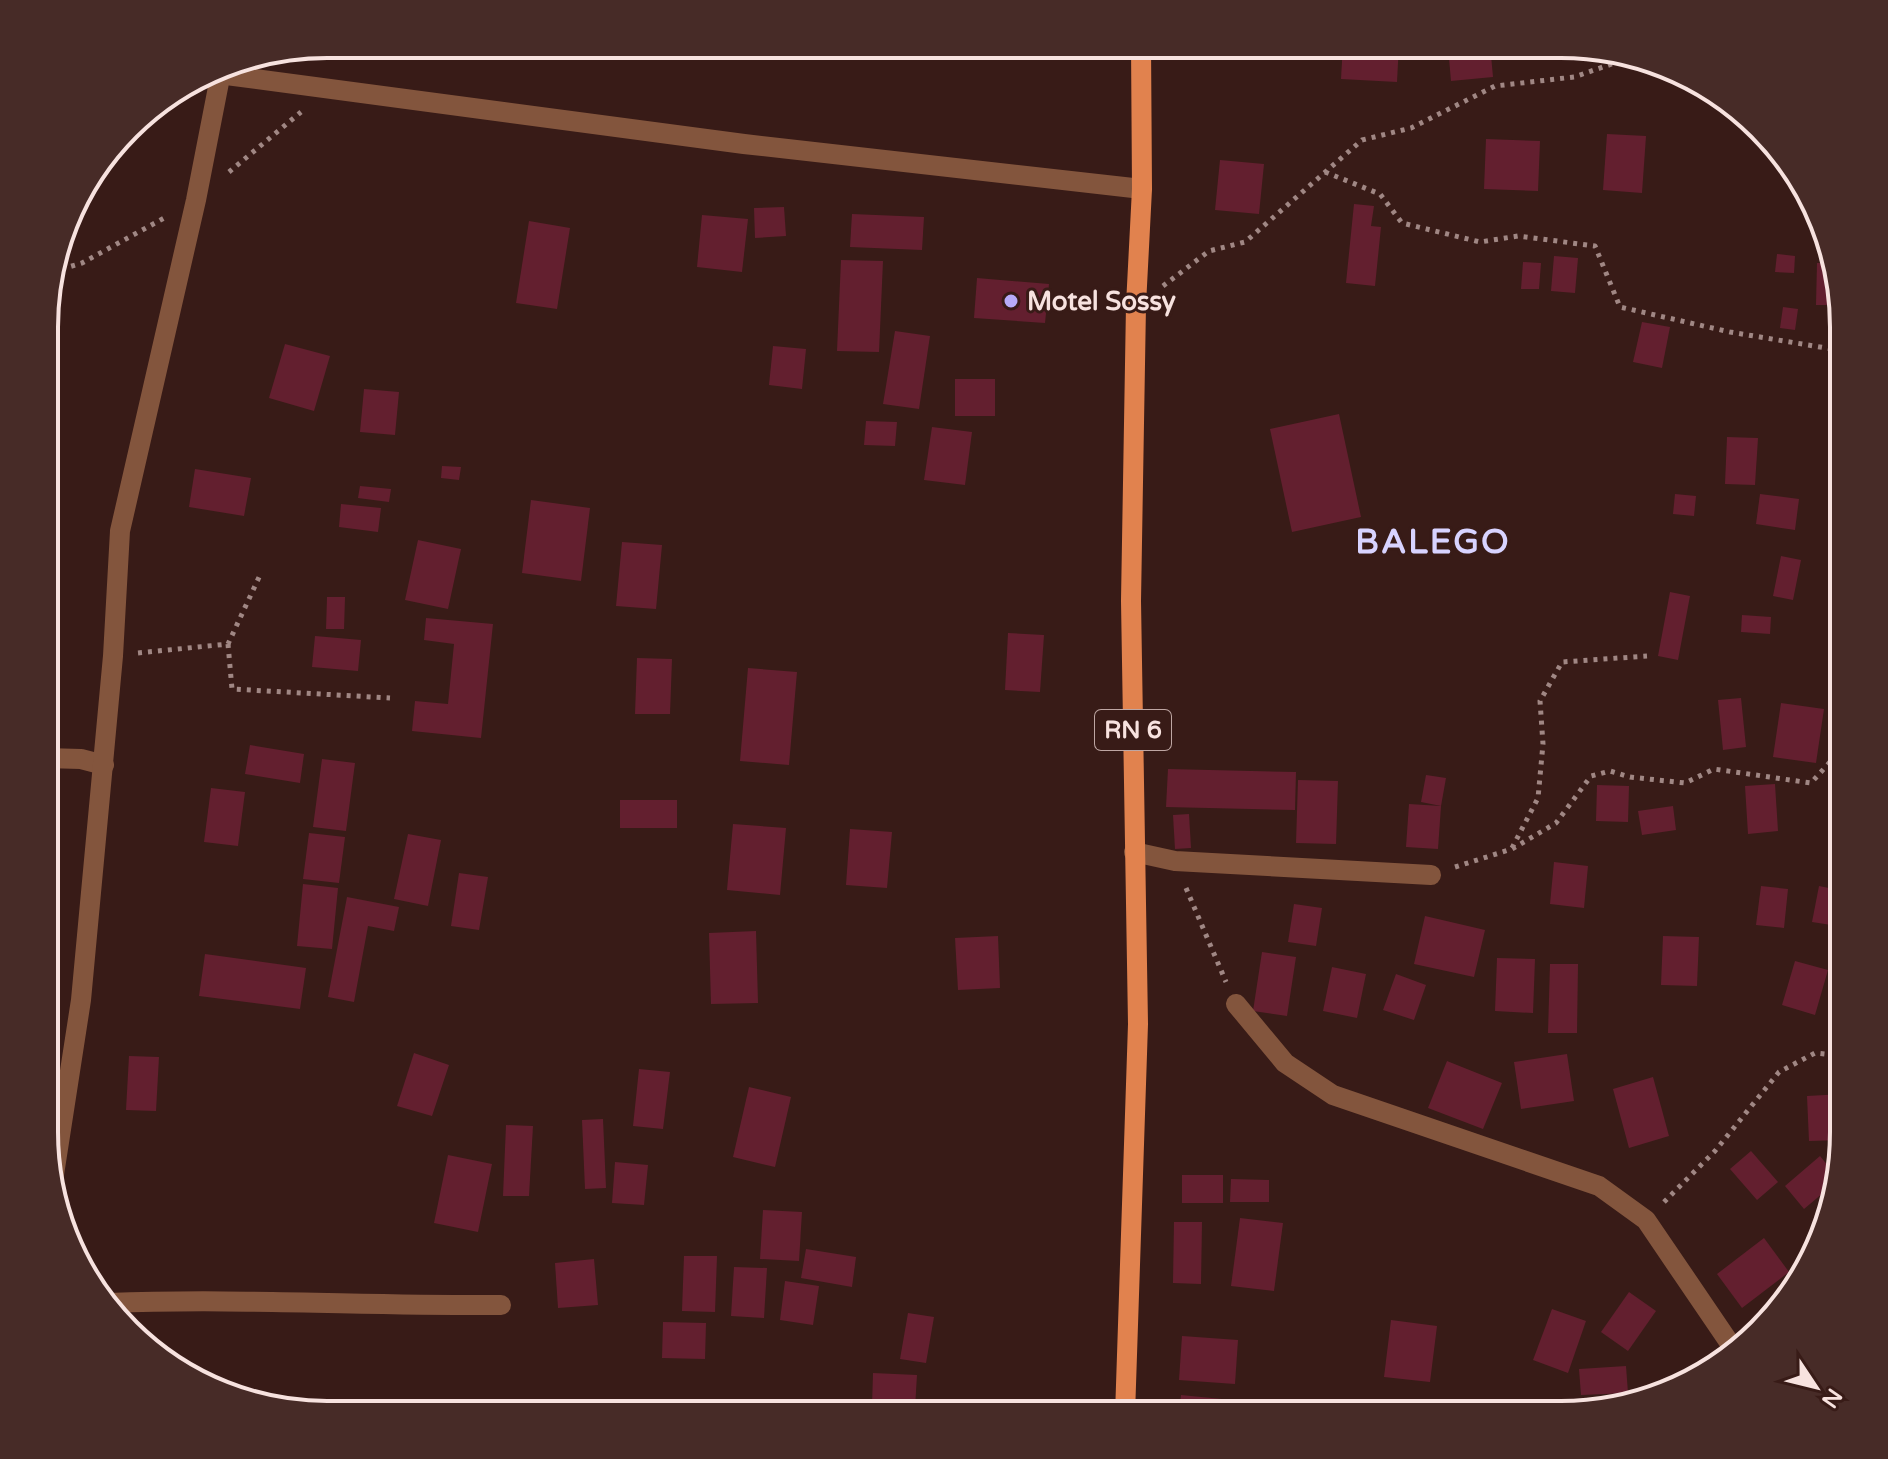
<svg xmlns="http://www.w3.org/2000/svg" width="1888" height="1459" viewBox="0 0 1888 1459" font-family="'Varela Round',sans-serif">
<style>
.building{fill:#631f2f}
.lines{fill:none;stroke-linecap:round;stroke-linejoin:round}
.path{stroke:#a08784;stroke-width:5;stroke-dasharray:4 6;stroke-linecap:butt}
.minor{stroke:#83553d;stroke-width:20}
.tertiary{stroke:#83553d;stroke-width:20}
.primary{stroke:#e1824e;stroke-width:20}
.poi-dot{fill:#b7abf8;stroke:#381b17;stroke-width:3}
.labels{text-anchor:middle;stroke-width:6;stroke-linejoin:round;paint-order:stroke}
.shield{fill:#381b17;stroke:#bea6a3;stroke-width:2}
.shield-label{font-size:24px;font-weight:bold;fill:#f7e2df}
.poi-label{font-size:26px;font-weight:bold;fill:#f7e2df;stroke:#381b17;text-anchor:start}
.district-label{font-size:34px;font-weight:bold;letter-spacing:2px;fill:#d8d3ff;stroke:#381b17}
.rim{fill:none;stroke:#f7e2df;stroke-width:4}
</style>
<rect width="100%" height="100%" fill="#381b17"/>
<g class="building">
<polygon points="1343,44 1399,44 1397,82 1341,79"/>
<polygon points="1474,45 1490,45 1493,77 1451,81 1448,47"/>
<polygon points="1607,134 1646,136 1642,193 1603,190"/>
<polygon points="1486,139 1540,141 1538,191 1484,189"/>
<polygon points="1220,160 1264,164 1259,214 1215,210"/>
<polygon points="1354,204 1374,206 1371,226 1381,227 1375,286 1346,283"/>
<polygon points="784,207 786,236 755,238 754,208"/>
<polygon points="852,214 924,217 922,250 850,247"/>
<polygon points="702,215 748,219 742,272 697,267"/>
<polygon points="529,221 570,228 557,309 516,303"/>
<polygon points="1777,254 1795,256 1794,273 1775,272"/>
<polygon points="1554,256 1578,258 1575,293 1551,291"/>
<polygon points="841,260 883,261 879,352 837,351"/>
<polygon points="1523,262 1541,263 1539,289 1521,289"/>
<polygon points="1817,263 1831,263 1837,305 1816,305"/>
<polygon points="977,278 1049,284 1045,323 974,318"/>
<polygon points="1783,307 1798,309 1795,330 1780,328"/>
<polygon points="1642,322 1670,327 1662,368 1633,362"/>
<polygon points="895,331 930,336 919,409 883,404"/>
<polygon points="285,344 330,356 314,411 269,398"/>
<polygon points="773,346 806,349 802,389 769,385"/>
<rect x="955" y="379" width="40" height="37"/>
<polygon points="364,389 399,392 395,435 360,432"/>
<polygon points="1339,414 1361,517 1292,532 1270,429"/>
<polygon points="866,421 897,422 895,446 864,445"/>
<polygon points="932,427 972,432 965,485 924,480"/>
<polygon points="1727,437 1758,438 1755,485 1725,484"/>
<polygon points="442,466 461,467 459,480 441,478"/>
<polygon points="195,469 251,478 244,516 189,507"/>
<polygon points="360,486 391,489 389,502 358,498"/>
<polygon points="1675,494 1696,496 1694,516 1673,514"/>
<polygon points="1760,494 1799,499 1795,530 1756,524"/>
<polygon points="531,500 590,508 581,581 522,573"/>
<polygon points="341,504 381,508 378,532 339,527"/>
<polygon points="418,540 461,549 448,609 405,600"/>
<polygon points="622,542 662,545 656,609 616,606"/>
<polygon points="1781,556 1801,560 1793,600 1773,596"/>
<polygon points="1670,592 1690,596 1678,660 1658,656"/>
<polygon points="327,597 345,597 344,629 326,629"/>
<polygon points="1742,615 1771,617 1770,634 1741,632"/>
<polygon points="426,618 493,624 481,738 412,731 415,701 448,704 454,644 424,640"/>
<polygon points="1008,633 1044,635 1040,692 1005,690"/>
<polygon points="315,636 361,640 358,671 312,667"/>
<polygon points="637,658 672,659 670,714 635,714"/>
<polygon points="748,668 797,672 789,765 740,761"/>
<polygon points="1741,698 1746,747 1723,750 1718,700"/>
<polygon points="1781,703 1824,709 1816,763 1773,757"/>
<polygon points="250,745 304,754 300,783 245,774"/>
<polygon points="322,759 355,763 346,831 313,827"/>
<polygon points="1168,769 1296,772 1295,810 1166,807"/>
<polygon points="1426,775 1446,778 1441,806 1421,802"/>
<polygon points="1298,780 1338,781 1336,844 1296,843"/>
<polygon points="1775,784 1778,831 1748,834 1745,786"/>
<polygon points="1597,785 1629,786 1628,822 1596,821"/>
<polygon points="211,788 245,792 238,846 204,842"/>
<rect x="620" y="800" width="57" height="28"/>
<polygon points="1409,804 1441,806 1438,849 1406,847"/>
<polygon points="1673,806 1676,830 1642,835 1638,811"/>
<polygon points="1189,814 1191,848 1175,849 1173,815"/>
<polygon points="733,824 786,828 780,895 727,890"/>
<polygon points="850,829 892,832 887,888 846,885"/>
<polygon points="309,833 345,837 339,883 303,879"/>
<polygon points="408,834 441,840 428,906 394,899"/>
<polygon points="1554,862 1588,866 1584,908 1550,904"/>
<polygon points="459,873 488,877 479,930 451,926"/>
<polygon points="303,884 338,888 332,949 297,946"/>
<polygon points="1761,886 1788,889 1784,928 1756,925"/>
<polygon points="1819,886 1844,891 1844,927 1812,922"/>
<polygon points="347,897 399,907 394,931 368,926 354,1002 328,997"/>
<polygon points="1294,904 1322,908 1316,946 1288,942"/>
<polygon points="1425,916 1485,930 1474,977 1414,964"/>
<polygon points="756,931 758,1003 711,1004 709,933"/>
<polygon points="998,936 1000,988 958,990 955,938"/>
<polygon points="1663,936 1699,937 1697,986 1661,985"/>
<polygon points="1262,952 1296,957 1287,1016 1253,1011"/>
<polygon points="205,954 306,968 300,1009 199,996"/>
<polygon points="1497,958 1535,959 1533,1013 1495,1011"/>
<polygon points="1795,961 1828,970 1815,1015 1782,1005"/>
<polygon points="1550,964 1578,964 1577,1033 1548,1033"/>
<polygon points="1332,967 1366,974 1357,1018 1323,1011"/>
<polygon points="1396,974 1426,985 1414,1020 1383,1010"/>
<polygon points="414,1053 449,1065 432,1116 397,1106"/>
<polygon points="1567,1054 1574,1101 1521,1109 1514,1062"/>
<polygon points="129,1056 159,1057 156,1111 126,1110"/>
<polygon points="1447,1061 1502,1083 1483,1129 1428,1108"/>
<polygon points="639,1069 670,1072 663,1129 633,1126"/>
<polygon points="1653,1077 1669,1136 1629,1148 1613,1089"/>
<polygon points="749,1087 791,1097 775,1167 733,1157"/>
<polygon points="1843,1094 1843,1140 1809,1141 1807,1096"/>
<polygon points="603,1119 606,1188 585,1189 582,1120"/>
<polygon points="506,1125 533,1126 529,1196 503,1196"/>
<polygon points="1751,1151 1778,1182 1757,1200 1730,1169"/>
<polygon points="448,1155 492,1164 478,1232 434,1223"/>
<polygon points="1820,1156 1837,1177 1836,1182 1804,1209 1785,1186"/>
<polygon points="615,1162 648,1165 644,1205 612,1203"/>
<rect x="1182" y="1175" width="41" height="28"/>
<polygon points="1231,1179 1269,1180 1269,1202 1230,1202"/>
<polygon points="763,1210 802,1212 799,1261 760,1259"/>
<polygon points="1240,1218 1283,1223 1274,1291 1231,1286"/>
<polygon points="1174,1222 1202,1222 1201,1284 1173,1283"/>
<polygon points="1764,1238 1789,1272 1742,1308 1717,1274"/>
<polygon points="806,1249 856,1257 852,1287 801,1278"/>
<polygon points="684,1256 717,1256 715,1312 682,1311"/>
<polygon points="594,1259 598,1305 558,1308 555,1263"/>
<polygon points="734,1267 767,1268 764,1318 731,1316"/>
<polygon points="785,1281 819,1286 813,1325 780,1320"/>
<polygon points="1629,1292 1656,1311 1628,1351 1601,1332"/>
<polygon points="1552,1309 1586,1321 1568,1373 1533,1360"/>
<polygon points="908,1313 934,1317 926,1363 900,1359"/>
<polygon points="1391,1320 1437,1326 1430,1382 1384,1377"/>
<polygon points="663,1322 706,1323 705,1359 662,1358"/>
<polygon points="1182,1336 1238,1340 1235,1384 1179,1380"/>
<polygon points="1626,1366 1628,1393 1581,1395 1579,1369"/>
<polygon points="873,1373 917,1375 915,1408 872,1406"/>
<polygon points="1181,1395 1232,1400 1230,1415 1179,1415"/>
</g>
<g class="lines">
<g class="path">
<polyline points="229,172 301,112"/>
<polyline points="1325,172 1380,194 1402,223 1480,242 1518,236 1595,246 1620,307 1730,332 1844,351"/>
<polyline points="52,272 82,263 166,217"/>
<polyline points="1163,286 1209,251 1245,242 1362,140 1411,128 1495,86 1574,77 1632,57"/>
<polyline points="1832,519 1844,475"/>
<polyline points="228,644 232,689 390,698"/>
<polyline points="138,653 228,644 261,573"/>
<polyline points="1512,848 1538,798 1543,744 1540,701 1562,662 1647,656"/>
<polyline points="1455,867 1512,849 1556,823 1591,776 1610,771 1630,777 1685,783 1714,769 1811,783 1830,762 1841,646 1844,646"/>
<polyline points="1186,888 1226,982"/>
<polyline points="1664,1202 1715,1151 1779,1072 1815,1053 1843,1056"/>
</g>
<g class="minor">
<polyline points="211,73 744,144 1142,189"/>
<polyline points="45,758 81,759 104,765"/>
<polyline points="1134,852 1175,861 1431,875"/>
<polyline points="1236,1004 1285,1063 1333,1095 1599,1186 1646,1220 1733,1348"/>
<path d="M108,1303C239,1298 370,1306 501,1305"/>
</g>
<polyline class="tertiary" points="53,1181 81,1000 113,656 120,531 196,200 222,67"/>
<polyline class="primary" points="1125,1415 1138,1024 1131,601 1136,305 1142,189 1141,44"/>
</g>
<circle class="poi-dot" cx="1011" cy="301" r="8"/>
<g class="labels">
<rect class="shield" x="1095" y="710" width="76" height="40" rx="6"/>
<g class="shield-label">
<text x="1133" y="738">RN 6</text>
</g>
<g class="poi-label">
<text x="1027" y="310">Motel Sossy</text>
</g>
<g class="district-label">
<text x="1433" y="553">BALEGO</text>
</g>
</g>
<path d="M0 0H1888V1459H0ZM327 58H1561A269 269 0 0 1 1830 327V1132A269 269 0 0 1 1561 1401H327A269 269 0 0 1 58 1132V327A269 269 0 0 1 327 58Z" fill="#472b27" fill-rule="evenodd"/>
<path class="rim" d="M327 58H1561A269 269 0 0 1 1830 327V1132A269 269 0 0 1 1561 1401H327A269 269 0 0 1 58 1132V327A269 269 0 0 1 327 58Z"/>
<g transform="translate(1816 1387) rotate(125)" stroke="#381b17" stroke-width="6" paint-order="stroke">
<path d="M0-6L14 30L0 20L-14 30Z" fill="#f7e2df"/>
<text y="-12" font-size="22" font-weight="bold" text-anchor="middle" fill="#f7e2df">N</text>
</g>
</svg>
